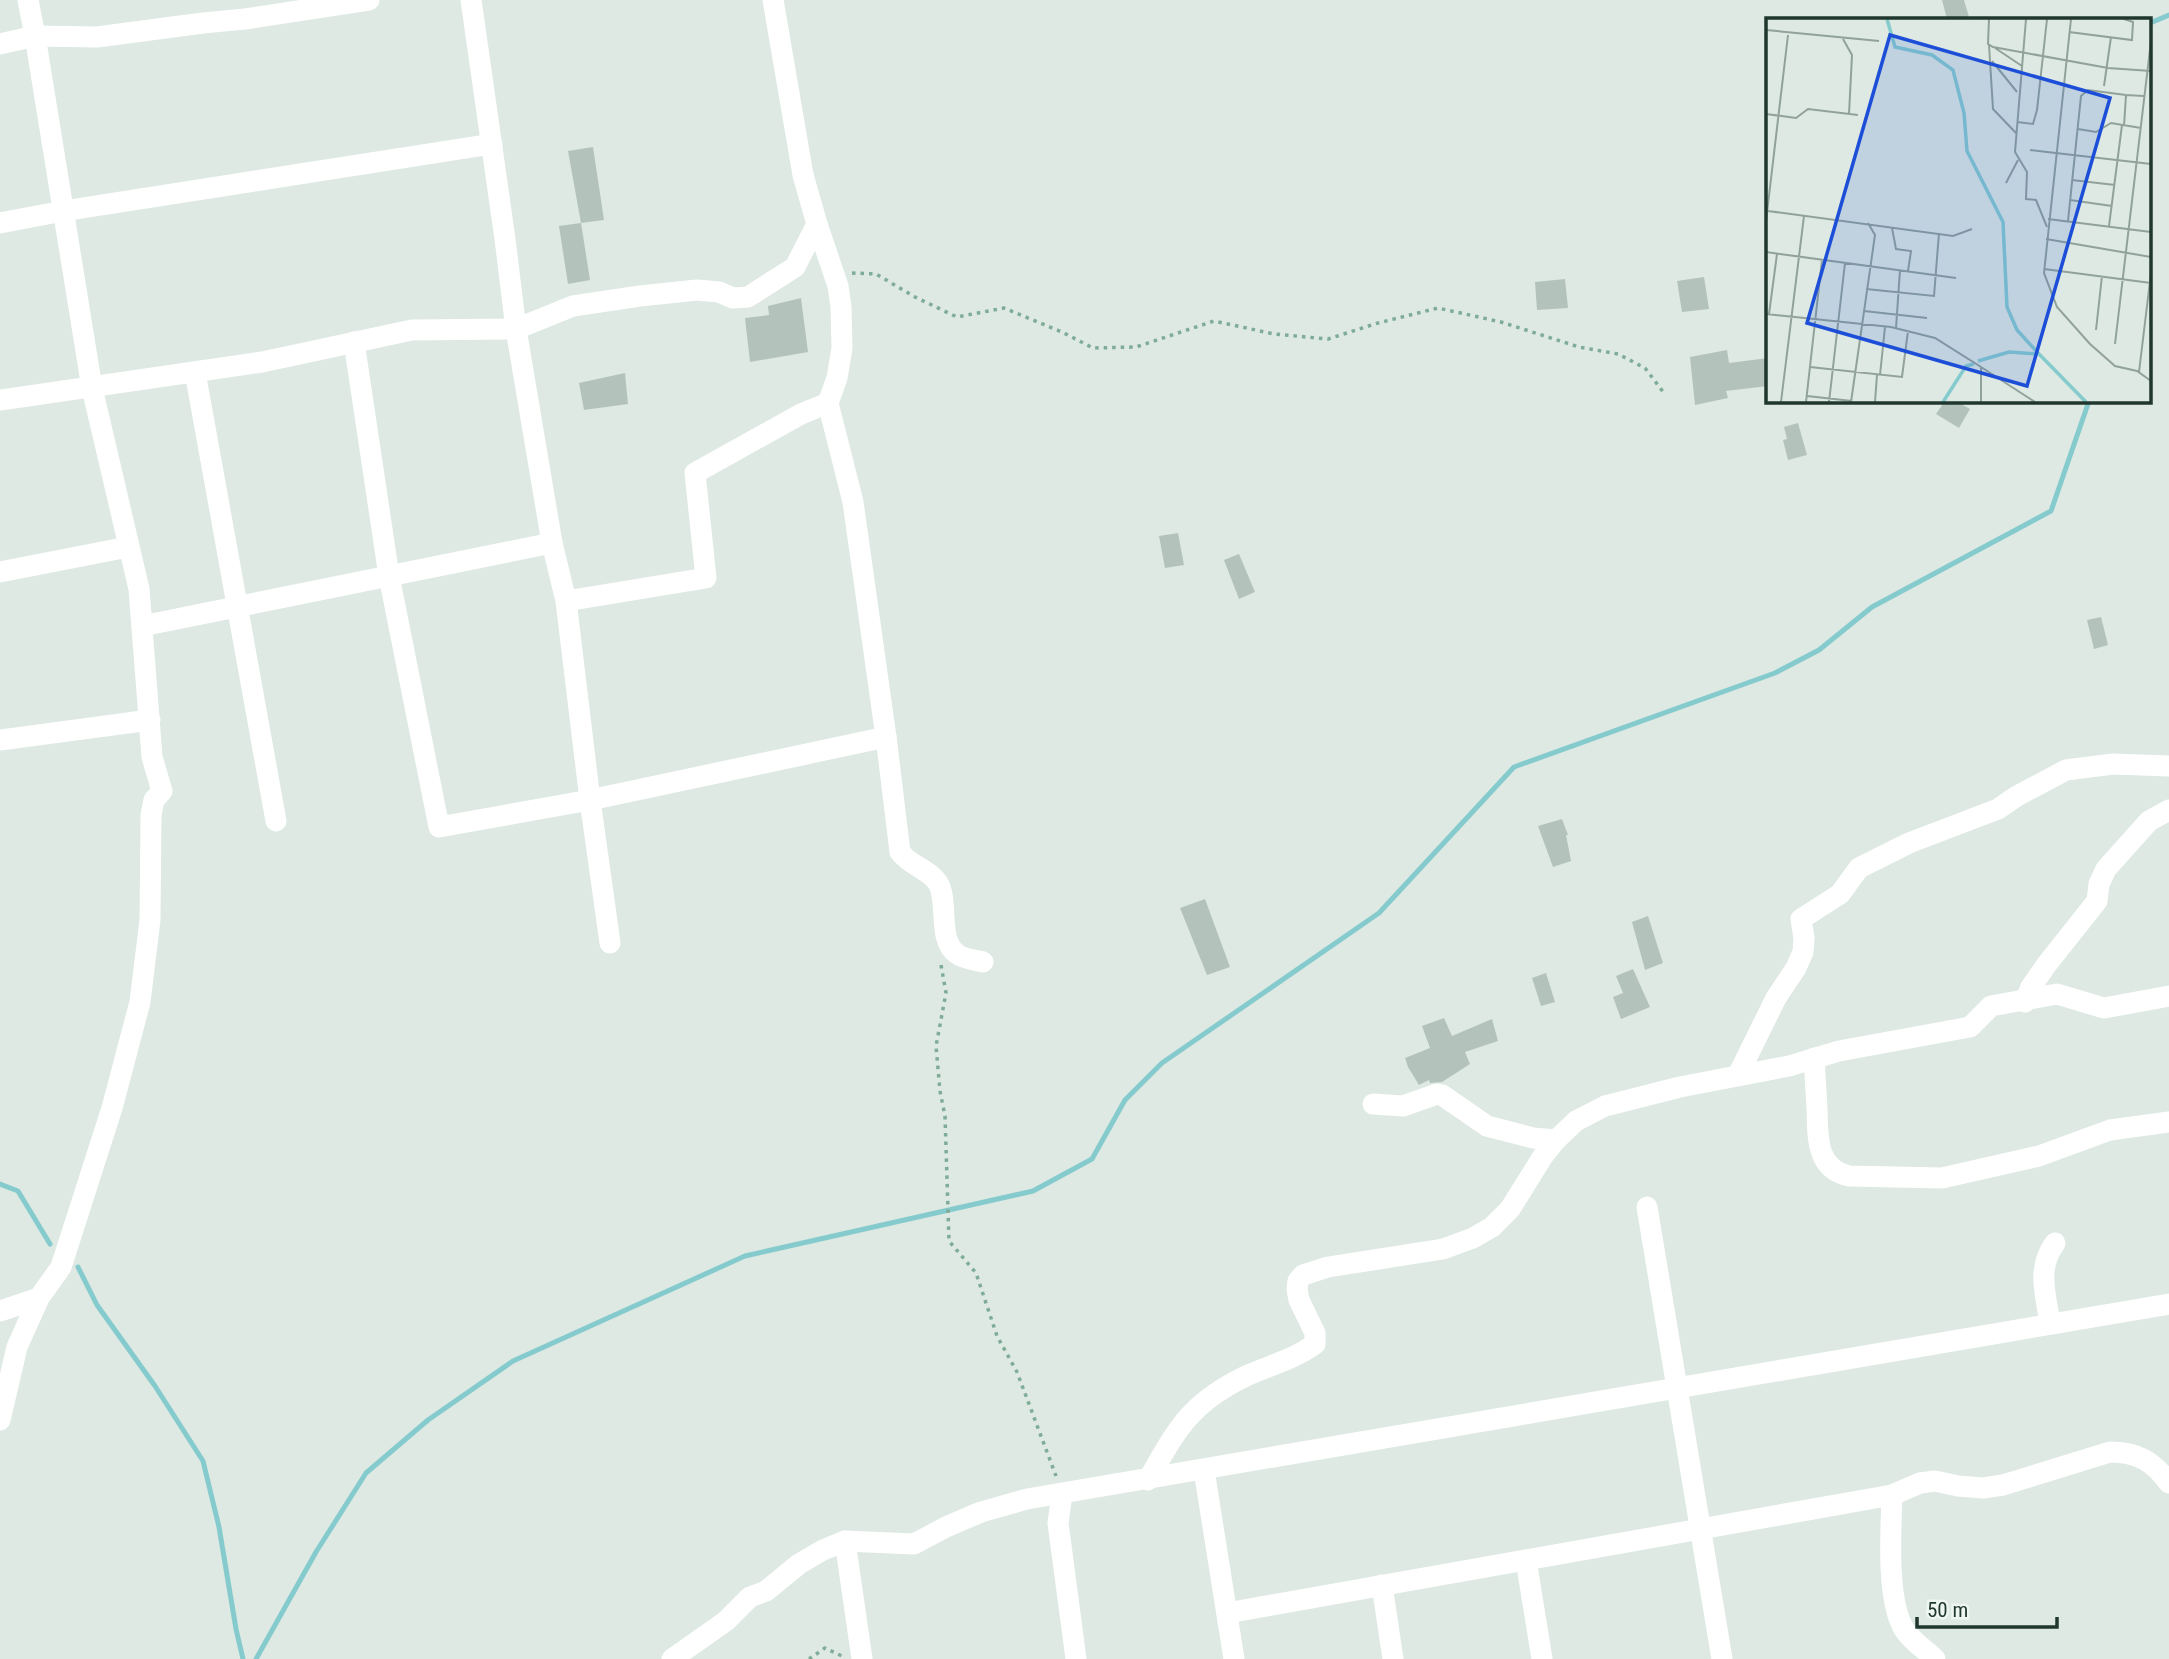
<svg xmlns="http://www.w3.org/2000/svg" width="2169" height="1659" viewBox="0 0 2169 1659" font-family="'Roboto Condensed',sans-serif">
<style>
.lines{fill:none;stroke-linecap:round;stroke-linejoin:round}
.stream{stroke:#85cbce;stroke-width:5}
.building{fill:#b3c3bb}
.path{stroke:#7eac98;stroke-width:3.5;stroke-dasharray:3.5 5;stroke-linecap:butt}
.minor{stroke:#fff;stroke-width:21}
.inset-river{fill:none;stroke:#85cbce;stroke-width:3.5}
.inset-road{fill:none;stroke:#91a29a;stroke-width:2}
.view{fill:#1d4ed8;fill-opacity:0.15;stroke:#1d4ed8;stroke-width:3.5}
.inset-edge{fill:none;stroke:#1f372e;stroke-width:3.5}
</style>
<rect width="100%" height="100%" fill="#dde9e2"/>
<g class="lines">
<g class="stream">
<polyline points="2150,23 2169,15"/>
<polyline points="0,1184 18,1191 50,1244"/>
<polyline points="78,1267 97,1305 155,1386 203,1461 219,1527 236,1629 243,1659"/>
<polyline points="256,1659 316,1552 366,1473 428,1420 513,1361 745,1256 1033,1191 1092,1159 1125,1100 1162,1063 1379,913 1514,767 1775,673 1819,650 1872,607 2051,511 2089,401"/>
</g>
</g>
<g class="building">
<polygon points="1942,0 1964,0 1969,17 1947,19"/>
<polygon points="593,147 604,220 581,223 568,151"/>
<polygon points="581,223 590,280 568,284 559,226"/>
<polygon points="1704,277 1709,309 1682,312 1677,281"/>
<polygon points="1565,279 1568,308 1537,310 1535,282"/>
<polygon points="801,298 808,352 750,362 745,318 769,315 768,306"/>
<polygon points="1727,350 1729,363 1768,358 1768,386 1726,391 1728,398 1695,405 1690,357"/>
<polygon points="625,373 628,404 584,410 579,383"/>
<polygon points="1945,401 1956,401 1970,409 1959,428 1936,414"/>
<polygon points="1798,423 1807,455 1788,460 1783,440 1787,439 1784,427"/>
<polygon points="1178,533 1184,565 1165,568 1159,536"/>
<polygon points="1239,554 1255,592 1239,599 1224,560"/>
<polygon points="2101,617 2108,645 2094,649 2087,620"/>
<polygon points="1562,819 1568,835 1566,835 1571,861 1553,867 1538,826"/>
<polygon points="1205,899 1230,967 1207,975 1180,908"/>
<polygon points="1648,916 1663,963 1645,970 1632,922"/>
<polygon points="1633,969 1650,1007 1621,1019 1613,997 1623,993 1616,976"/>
<polygon points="1546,973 1555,1002 1541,1006 1532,978"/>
<polygon points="1444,1018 1452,1036 1492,1019 1498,1041 1465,1052 1470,1064 1442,1082 1430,1083 1429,1080 1419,1085 1408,1067 1405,1058 1430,1048 1422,1026"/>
</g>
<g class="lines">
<g class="path">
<polyline points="852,273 876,274 915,297 957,317 1004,308 1062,332 1093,348 1136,347 1214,321 1274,334 1328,339 1378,323 1438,308 1501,322 1579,347 1618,354 1645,368 1664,393"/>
<polyline points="941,965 946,993 936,1046 940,1091 945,1116 949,1241 976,1273 997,1336 1017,1372 1056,1476"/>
<polyline points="809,1659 825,1648 844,1657"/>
</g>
<g class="minor">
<polyline points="471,0 505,239 516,329 552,543 566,601 590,800 610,943"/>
<path d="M773,0L803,175L817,224L838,286L841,307L842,348L837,378L828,403L853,502L886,737L900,852C910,866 929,869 938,883C949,901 937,940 957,954C964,959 975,960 983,962"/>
<polyline points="0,44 35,36 97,37 203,23 245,19 369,0"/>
<polyline points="0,223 63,211 492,144"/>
<polyline points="354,342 389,576 439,827 590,800 886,737"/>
<polyline points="195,372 276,821"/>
<polyline points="0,400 262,362 412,330 516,329 573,306 640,296 697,290 719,292 733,298 748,297 795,267 817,224"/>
<polyline points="0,572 128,547"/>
<polyline points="566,601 706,578 695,473 801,414 828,403"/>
<polyline points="142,626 552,543"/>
<polyline points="0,740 150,720"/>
<polyline points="2025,1002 2031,987 2047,964 2097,901 2099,884 2106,869 2149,821 2169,810"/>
<path d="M1814,1058C1815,1075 1816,1092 1817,1108C1818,1135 1815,1169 1849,1176L1942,1178L2039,1156L2110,1130L2169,1122"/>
<polyline points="1738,1075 1776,998 1796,968 1803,952 1804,938 1801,919 1840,894 1859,868 1909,843 1998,809 2017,796 2066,770 2113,764 2169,766"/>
<polyline points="1373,1104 1403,1106 1437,1094 1442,1095 1487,1126 1533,1138 1556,1140"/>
<polyline points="1647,1207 1722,1659"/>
<polyline points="0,1311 39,1298 61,1267 112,1108 140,1002 150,920 151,815 154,800 162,791 152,757 139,589 92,388 35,36 28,0"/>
<path d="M2050,1324C2046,1294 2036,1269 2055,1243"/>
<polyline points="0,1420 17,1347 39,1298"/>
<polyline points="1204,1470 1234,1659"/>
<path d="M1148,1480C1158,1463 1167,1445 1179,1429C1195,1406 1221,1388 1246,1376C1270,1365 1293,1360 1315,1344V1333L1299,1300L1297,1289L1298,1281L1303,1275L1328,1267L1443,1249L1473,1238L1492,1227L1510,1209L1543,1156L1556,1140L1576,1121L1605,1106L1680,1087L1789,1066L1839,1051L1970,1027L1991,1006L2057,994L2104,1008L2169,996"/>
<polyline points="1062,1494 1058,1523 1076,1659"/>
<path d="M1892,1495C1891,1529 1886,1599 1904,1629C1911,1641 1925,1649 1935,1659"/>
<polyline points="845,1541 862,1659"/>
<polyline points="1526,1560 1542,1659"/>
<polyline points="1382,1585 1393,1659"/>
<path d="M1227,1613L1892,1495L1920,1483L1935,1481L1958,1486L1983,1488L2003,1485L2110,1452C2137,1452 2153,1461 2169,1483"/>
<polyline points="672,1659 726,1621 750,1597 766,1591 799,1564 823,1550 845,1541 914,1544 946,1527 981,1512 1027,1499 2169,1304"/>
</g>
</g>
<g transform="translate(1766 18)">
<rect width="385" height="385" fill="#dde9e2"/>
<path class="inset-river" d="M121,1L129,29L166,37L187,52L198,95L201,133L237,204L241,289L251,312L273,336M212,343L243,334L273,336L320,384M177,384L200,348L208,346"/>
<path class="inset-road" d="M223,1L222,26L227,29L342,50L385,53M260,1L249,134L261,154L260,181L270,182L281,209M305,1L278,255L291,289L324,326L349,348L371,353L385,363M0,12L113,23M303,14L366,22L367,4L358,1M77,21L86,37L83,96M223,27L227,91L250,115M229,30L256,48M226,43L251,74M338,68L345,19M0,96L30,100L42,91L92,97M251,104L267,106L271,92L281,1M358,108L360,77L378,78M312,111L330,114L345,105L375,110M264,132L385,146M306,162L349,167M240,165L252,142M304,182L346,188M2,193L187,218L206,211M282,201L385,214M0,203L22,17M302,203L315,78L322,72L360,77M343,208L356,107M126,210L130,231L145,233L142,253M280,221L385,239M0,234L190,260M278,251L385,265M100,271L168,278L173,215M98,293L161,300M0,296L125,309L169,320L215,349V384M3,296L11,236M130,310L134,252M330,312L336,258M349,326L385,23M44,349L136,359L142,313M215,349L269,384M373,354L385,255M114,357L119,309M41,378L86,383M15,384L38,198M40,384L56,242M63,384L79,245M85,384L109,217L102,205M109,384L111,357"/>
<path class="view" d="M124,17L344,80L261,368L41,305Z"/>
<rect width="385" height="385" class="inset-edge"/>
</g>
<path d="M1917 1617v10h140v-10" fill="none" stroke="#1f372e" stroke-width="3.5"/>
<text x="1927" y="1617" font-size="21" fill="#1f372e" stroke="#edf6f0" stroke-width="5" paint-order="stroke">50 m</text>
</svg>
